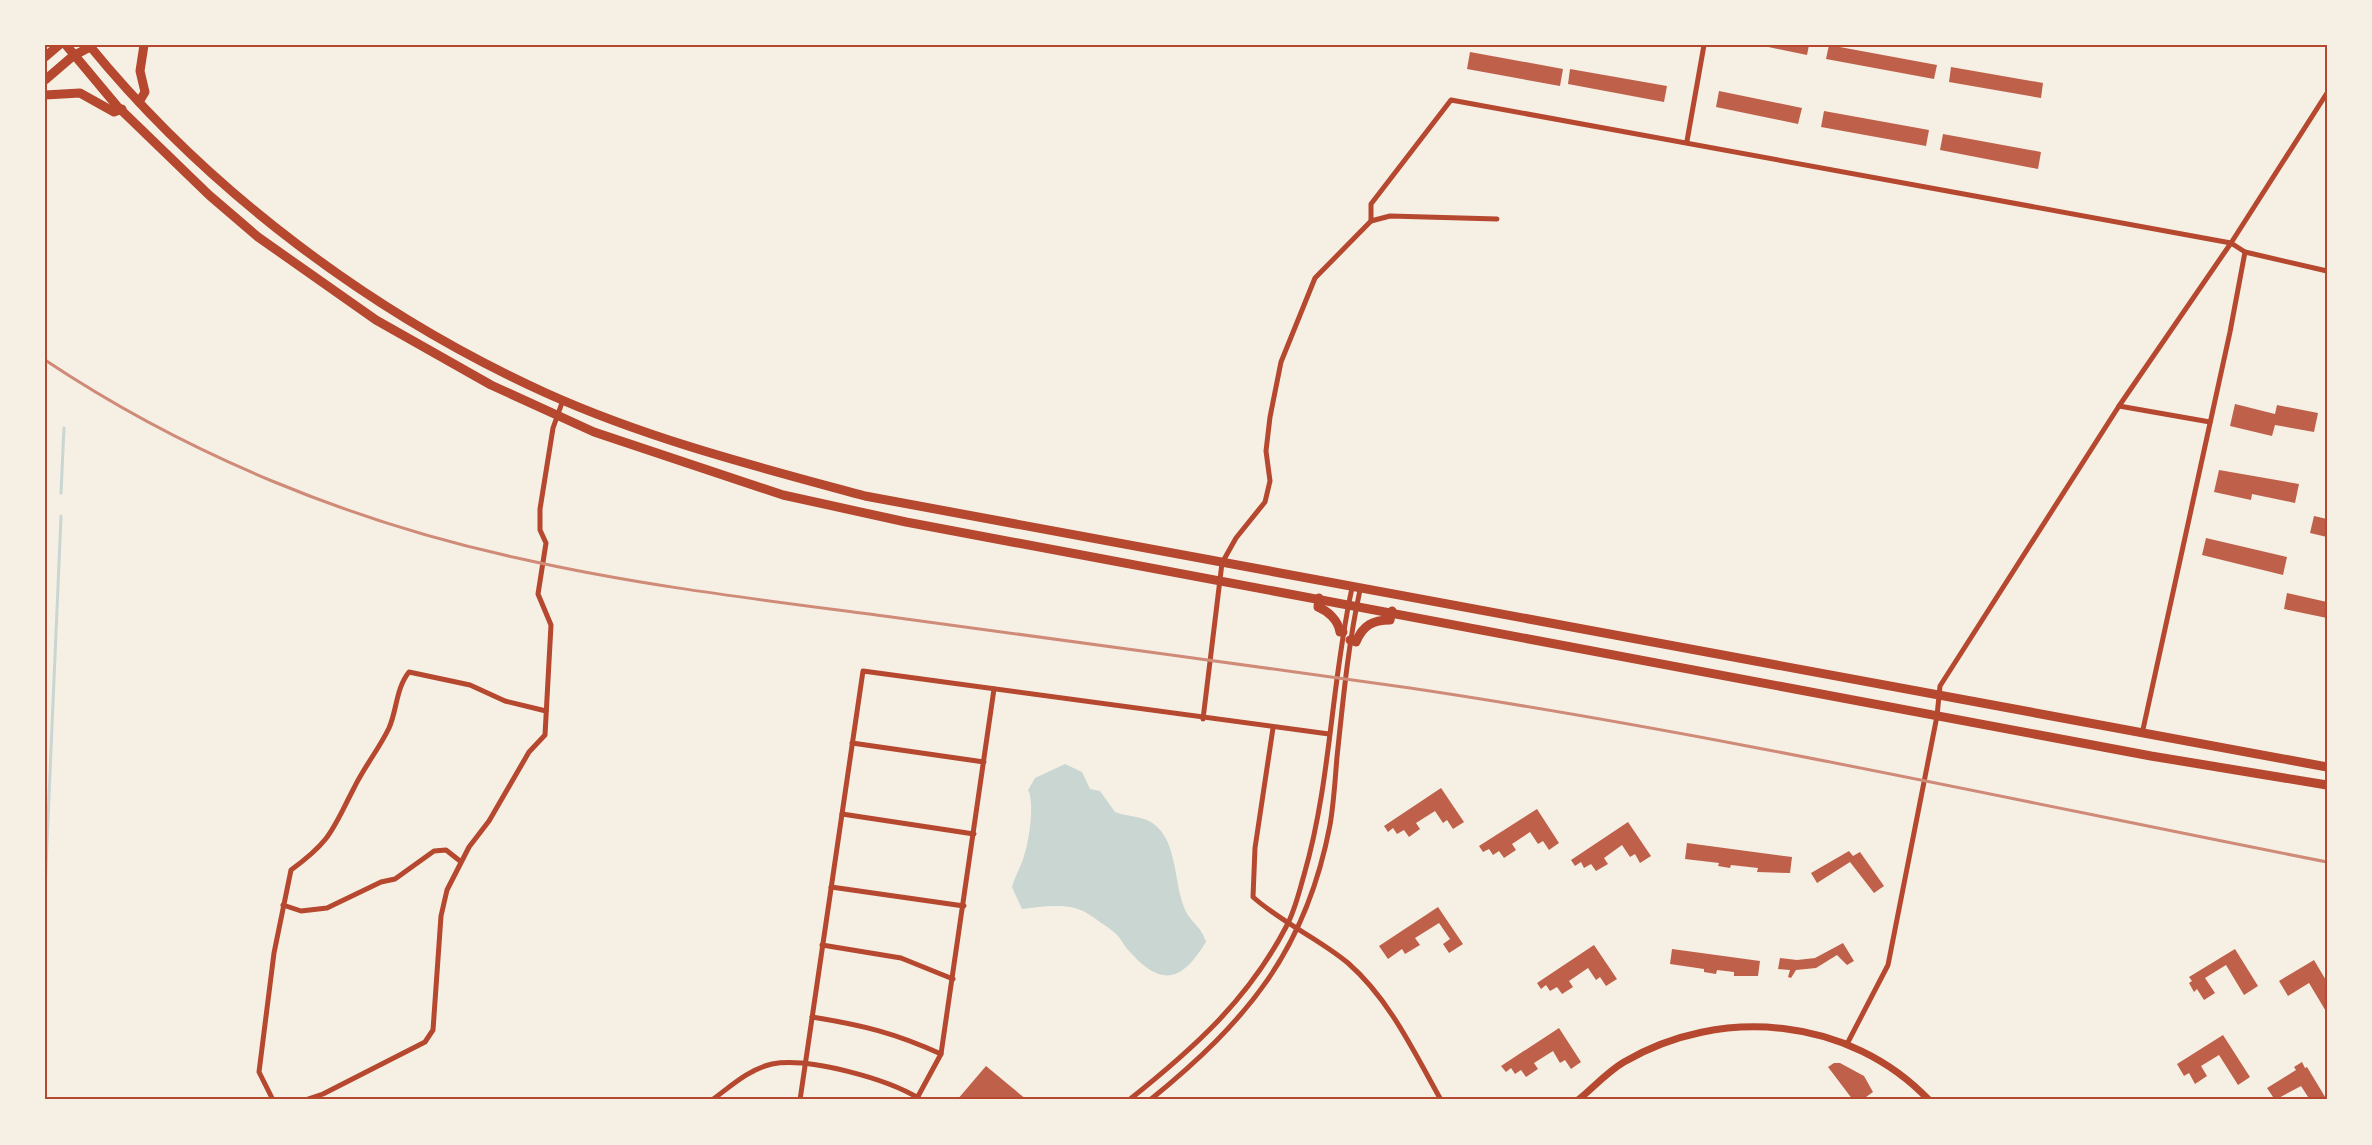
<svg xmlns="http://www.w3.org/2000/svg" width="2372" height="1145" viewBox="0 0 2372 1145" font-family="'Roboto Serif',serif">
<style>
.water{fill:#c9d6d2}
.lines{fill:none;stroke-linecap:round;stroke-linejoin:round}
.stream{stroke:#c9d6d2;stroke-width:3}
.building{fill:#bf614a}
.minor{stroke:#b5482f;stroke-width:5}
.tertiary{stroke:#b5482f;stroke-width:7}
.primary{stroke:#b5482f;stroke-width:9}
.rail{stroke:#cf8b77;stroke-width:3}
.neatline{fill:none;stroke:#b5482f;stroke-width:2}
</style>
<rect width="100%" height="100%" fill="#f6efe4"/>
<path class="water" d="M1065,764L1082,772L1090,789L1100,791L1115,812C1125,816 1137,816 1147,820C1178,834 1173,880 1184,907C1189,922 1201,925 1206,942C1182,980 1163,989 1129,951C1124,946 1121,938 1115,933C1106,926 1095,918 1085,912C1067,902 1041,907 1022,909L1012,887C1015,876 1021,867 1024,856C1029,842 1035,802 1028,790L1035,778Z"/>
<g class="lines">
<g class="stream">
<polyline points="61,493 64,428"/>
<polyline points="45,890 61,516"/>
</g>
</g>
<g class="building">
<polygon points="1759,45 1809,45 1807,55"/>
<polygon points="1829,45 1937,65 1934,79 1826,59"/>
<polygon points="1470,52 1563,69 1560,86 1467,69"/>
<polygon points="1951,67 2043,83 2041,98 1949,82"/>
<polygon points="1570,69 1667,86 1664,102 1568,84"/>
<polygon points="1719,91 1802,108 1798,124 1716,107"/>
<polygon points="1824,111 1929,130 1926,146 1821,127"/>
<polygon points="1943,134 2041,152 2038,169 1940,150"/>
<polygon points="2235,404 2275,414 2277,405 2318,413 2314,432 2275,425 2272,436 2230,426"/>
<polygon points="2219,470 2299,484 2295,503 2252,494 2251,500 2214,492"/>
<polygon points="2314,516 2327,519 2327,537 2310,533"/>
<polygon points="2206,538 2287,557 2283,575 2202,555"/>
<polygon points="2287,593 2327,602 2327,618 2284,609"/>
<polygon points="1441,788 1464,822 1453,829 1447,820 1443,823 1435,811 1416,823 1420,829 1409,837 1404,830 1397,834 1393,828 1388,832 1384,826"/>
<polygon points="1537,809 1559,843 1549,850 1543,841 1538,844 1530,832 1512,844 1516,850 1504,858 1499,851 1493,855 1489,849 1483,852 1479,846"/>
<polygon points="1628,822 1651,856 1640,863 1635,854 1630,857 1622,845 1604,858 1608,864 1596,871 1591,864 1584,868 1581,862 1575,866 1571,860"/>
<polygon points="1687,843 1792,857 1790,873 1757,872 1758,868 1731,865 1730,868 1718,866 1719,863 1685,859"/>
<polygon points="1849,851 1853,856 1860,852 1884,886 1874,893 1850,862 1817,883 1811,873"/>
<polygon points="1438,907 1463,944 1449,953 1443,944 1450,939 1439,923 1415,938 1420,945 1405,954 1402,949 1388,959 1379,946"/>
<polygon points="1843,943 1854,961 1847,965 1837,955 1816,968 1796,970 1791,978 1788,977 1790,970 1778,969 1780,958 1797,960 1815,958"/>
<polygon points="1594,945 1617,979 1606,986 1600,977 1596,980 1588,968 1569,981 1573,987 1562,994 1557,987 1550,991 1546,985 1541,989 1537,983"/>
<polygon points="1672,949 1760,961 1758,976 1734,976 1734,972 1717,970 1716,974 1704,972 1704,969 1670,964"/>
<polygon points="2235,949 2258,986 2244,995 2226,965 2205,978 2215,993 2204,1000 2197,989 2194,992 2189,983 2192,981 2189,977"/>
<polygon points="2314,960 2327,982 2327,1013 2309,983 2288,996 2279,981"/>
<polygon points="1559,1028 1581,1062 1571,1069 1565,1060 1560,1063 1553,1051 1534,1063 1538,1069 1526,1077 1521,1070 1515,1074 1511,1068 1506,1072 1501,1066"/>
<polygon points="2223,1035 2250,1077 2238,1085 2219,1055 2201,1066 2207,1076 2195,1084 2189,1073 2184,1076 2177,1064"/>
<polygon points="2302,1062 2305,1068 2307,1067 2327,1100 2310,1100 2301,1086 2275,1100 2267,1088 2296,1070 2294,1067"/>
<polygon points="1834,1063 1840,1063 1864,1076 1873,1092 1862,1100 1853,1100 1828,1067"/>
<polygon points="986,1066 1027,1100 957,1100"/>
</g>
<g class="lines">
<g class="minor">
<polyline points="1687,141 1704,45"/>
<polyline points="1371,221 1371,204 1451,100 2231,243 2245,252 2327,271"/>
<polyline points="2119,406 2210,422"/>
<polyline points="1203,719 1222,563 1236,538 1265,502 1270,481 1266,451 1270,417 1281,362 1315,278 1371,221 1390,216 1497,219"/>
<path d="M1273,728L1255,848L1253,897C1282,923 1318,938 1348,963C1390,1000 1414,1052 1441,1100"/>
<polyline points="2142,734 2230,332 2245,252"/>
<polyline points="852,743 984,762"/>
<polyline points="842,814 974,834"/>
<polyline points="831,887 964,906"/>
<polyline points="283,905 301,911 327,908 381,882 395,879 434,851 446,850 460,861"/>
<polyline points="822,945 901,958 953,979"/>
<path d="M812,1017C862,1025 895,1033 941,1054"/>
<polyline points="1847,1044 1888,965 1937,716 1940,686 2119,406 2231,243 2327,93"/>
<path d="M273,1100L259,1072L274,953L291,870C332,840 332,830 354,788C364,767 379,749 389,728C397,710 396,688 409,672L470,685L505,701L546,711"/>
<polyline points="305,1100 323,1094 425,1042 433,1030 441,916 447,890 469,847 489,821 529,752 545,735 551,625 538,594 546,543 540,530 540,509 553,428 563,400"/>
<path d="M712,1100C730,1087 749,1069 772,1064C809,1057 888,1079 920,1099"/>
<polyline points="800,1100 863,671 1329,734"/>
<polyline points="916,1100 941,1054 994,689"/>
<path d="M1129,1100C1193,1049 1248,1000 1286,927C1295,911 1299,892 1304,875C1331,782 1331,683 1352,588"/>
<path d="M1150,1100C1247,1021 1306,951 1330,825C1334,802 1335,780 1337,757C1343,701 1348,645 1360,590"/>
</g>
<path class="tertiary" d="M1578,1100C1593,1088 1607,1072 1624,1062C1721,1005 1850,1017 1929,1100"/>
<g class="primary">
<polyline points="66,45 117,106 209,195 258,237 376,320 491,385 594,432 783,495 906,522 2151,756 2327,785"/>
<path d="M89,45C209,192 374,315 546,393C648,439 758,467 865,496L2327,767"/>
<polyline points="45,57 59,45"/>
<polyline points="45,80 73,56 90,47"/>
<polyline points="45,95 80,93 114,112 122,109"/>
<polyline points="139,102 145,92 140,71 144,45"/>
<path d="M1319,598L1318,607C1328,611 1338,620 1340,632H1343"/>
<path d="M1350,640L1356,642C1363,625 1373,620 1390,620L1392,611"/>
</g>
<path class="rail" d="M45,360C189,456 354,523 522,559C641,586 763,600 884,616C1059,640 1235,663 1410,688C1718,734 2022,802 2327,862"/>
</g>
<rect width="2372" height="1145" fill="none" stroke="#f6efe4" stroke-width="93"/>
<rect x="46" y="46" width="2280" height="1052" class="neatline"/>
</svg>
